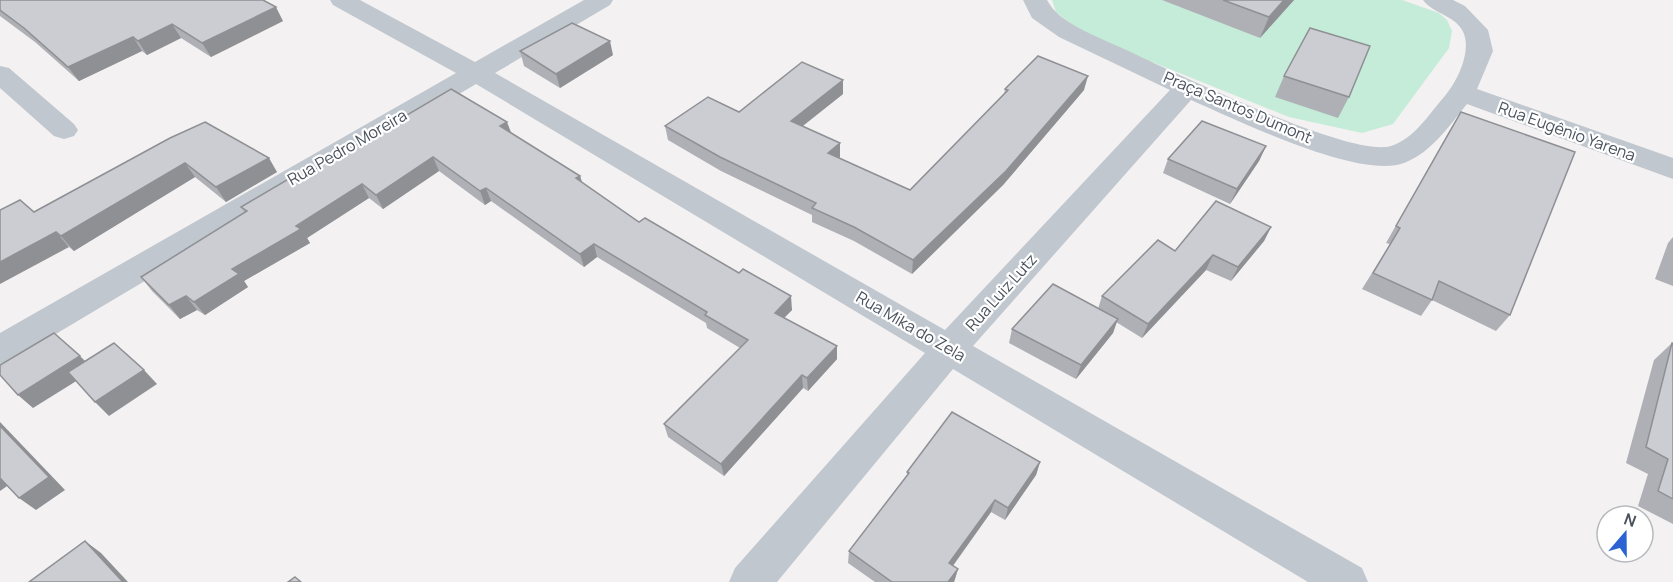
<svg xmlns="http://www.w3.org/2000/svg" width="1673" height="582" viewBox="0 0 1673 582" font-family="Manrope,sans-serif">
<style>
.green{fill:#c5ecd8}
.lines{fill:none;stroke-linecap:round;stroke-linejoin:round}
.minor{fill:#c0c7ce;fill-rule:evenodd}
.wall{fill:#afb0b5}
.shaded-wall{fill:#8e9094}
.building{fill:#cbcdd3;stroke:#8e9094;stroke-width:1.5}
.labels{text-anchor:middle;stroke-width:4.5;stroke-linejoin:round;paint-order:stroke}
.street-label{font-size:16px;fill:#4a525d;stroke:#fff}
</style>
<rect width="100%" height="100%" fill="#f3f1f1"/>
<polygon class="green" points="1052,0 1402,0 1439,13 1447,20 1452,31 1449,48 1393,124 1362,133 1289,117 1085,35 1056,12"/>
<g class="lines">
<g class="minor">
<path d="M330,0H360L475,62L584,0H613L610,5L495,73L945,330L1170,90L1059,37L1032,18L1023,0H1047C1053,12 1065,20 1077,27C1097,38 1119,46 1139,56C1182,76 1352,158 1391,146C1414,139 1429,114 1444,97C1457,82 1471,53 1464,34C1458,16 1433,14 1423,0H1453L1465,6L1488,30L1493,51L1477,89L1673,158V179L1467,104C1448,127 1432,152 1404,163C1359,180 1235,119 1191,100L973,346L1362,568L1368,582H1308L953,369L777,582H729L735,568L925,353L476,84L12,360L0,364V333L456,73L333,5Z"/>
<polygon points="0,66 9,68 74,124 78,130 74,136 64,139 54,136 0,88"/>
</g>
</g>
<g class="wall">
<polygon points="0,0 283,21 211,57 181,38 147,55 142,51 79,81 35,42 0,16"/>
<polygon points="1162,0 1294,0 1260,38"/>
<polygon points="520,51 613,55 560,88 524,66"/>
<polygon points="1284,76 1349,97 1338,118 1275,97"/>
<polygon points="1005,89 1084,90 1003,185 912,274 854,241 812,222 812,215 721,171 668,140 665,126 843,94 803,126 840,143 840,157 839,158 910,190 1004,95"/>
<polygon points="1461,112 1510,315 1496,331 1432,300 1421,316 1362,289 1390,244 1386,243 1451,128"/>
<polygon points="511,133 580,176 582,183 639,222 792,310 784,318 837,359 808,391 803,388 724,476 668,437 664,424 740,348 707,328 706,323 597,257 584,267 491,201 485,205 439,171 383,209 369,198 307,238 310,243 244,281 248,287 205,315 197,310 180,319 152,291 141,277 245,213 241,207 302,177"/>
<polygon points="170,138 277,172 226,202 195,177 74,251 69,247 34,212"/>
<polygon points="1266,146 1259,161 1230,204 1163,173 1168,159"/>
<polygon points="1271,227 1264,241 1231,281 1206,270 1142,338 1116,322 1113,333 1076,379 1009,343 1012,329 1098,309 1102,296 1175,251"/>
<polygon points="1673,237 1673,286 1655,279 1668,243"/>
<polygon points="1672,343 1673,343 1673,524 1638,506 1648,474 1626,463 1654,360"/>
<polygon points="1040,462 1036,475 1005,520 991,512 953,566 958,569 954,582 875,582 848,563 849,551 907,477 907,472"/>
</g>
<g class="shaded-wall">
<polygon points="1284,0 1294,0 1260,38 1269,17"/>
<polygon points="276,7 283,21 211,57 202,43"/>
<polygon points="172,24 181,38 147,55 138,41"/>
<polygon points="133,37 142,51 79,81 68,67"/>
<polygon points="610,41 613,55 560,88 556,74"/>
<polygon points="1088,76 1084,90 1003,185 912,274 913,260"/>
<polygon points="843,80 843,94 791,135 791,121"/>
<polygon points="507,122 512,135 500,126"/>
<polygon points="840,143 840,157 829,167 828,153"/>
<polygon points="1266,146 1259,161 1230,204 1237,189"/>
<polygon points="433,157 439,171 383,209 376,195"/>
<polygon points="269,158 277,172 226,202 216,187"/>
<polygon points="185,163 195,177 74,251 61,236"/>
<polygon points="580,176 584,189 576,178"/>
<polygon points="362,184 369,198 307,238 310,243 244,281 248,287 205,315 194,302 232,269 296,226"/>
<polygon points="486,188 491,201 485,205 480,191"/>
<polygon points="1271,227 1264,241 1231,281 1238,267"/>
<polygon points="56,232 69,247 0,284 0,262"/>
<polygon points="594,244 597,257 584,267 580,254"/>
<polygon points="1213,255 1206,270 1142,338 1148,324"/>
<polygon points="186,296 197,310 180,319 169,305"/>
<polygon points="791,296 792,310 776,326 775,313"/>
<polygon points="1118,319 1113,333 1076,379 1081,365"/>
<polygon points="837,346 837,359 808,391 807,378"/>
<polygon points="80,356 94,370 33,408 18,395"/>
<polygon points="144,370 157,384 109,416 95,402"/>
<polygon points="802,375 803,388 724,476 721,464"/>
<polygon points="0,422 65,490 36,510 19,498 0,426"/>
<polygon points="1040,462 1036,475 1005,520 1008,508"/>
<polygon points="0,476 10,484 0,491"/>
<polygon points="995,500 991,512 946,575 949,563"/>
<polygon points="85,541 101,553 128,582 123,582"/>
<polygon points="958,569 954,582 948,582"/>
</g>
<g class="building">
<polygon points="0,0 263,0 276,7 202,43 172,24 138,41 133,37 68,67 24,28 0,10"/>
<polygon points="1223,0 1284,0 1269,17"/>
<polygon points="572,23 610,41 556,74 520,51"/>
<polygon points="1310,28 1370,46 1349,97 1284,76"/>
<polygon points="1038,56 1088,76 1006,171 913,260 854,227 812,208 816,203 720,157 665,126 708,97 739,112 802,62 843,80 791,121 840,143 828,153 910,190 1008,90 1005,89"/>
<polygon points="451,89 507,122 500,126 580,176 576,178 639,222 645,218 739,273 743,269 791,296 775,313 837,346 807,378 802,375 721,464 664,424 748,340 705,315 707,312 594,244 580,254 486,188 480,191 433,157 376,195 362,184 296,226 301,229 232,269 239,274 194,302 186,296 169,305 141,277 247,211 241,207 297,174 302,177"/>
<polygon points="1461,112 1575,152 1510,315 1439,281 1432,300 1373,273 1400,228 1396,226"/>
<polygon points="1202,121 1266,146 1237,189 1168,159"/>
<polygon points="205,122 269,158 216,187 185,163 61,236 56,232 0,262 0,210 20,200 34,212 170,138"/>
<polygon points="1216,201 1271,227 1238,267 1213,255 1148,324 1102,296 1158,240 1175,251"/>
<polygon points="1053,284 1118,319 1081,365 1012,329"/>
<polygon points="54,333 80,356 18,395 0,375 0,365"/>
<polygon points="114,343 144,370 95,402 68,372"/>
<polygon points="1672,343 1673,343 1673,499 1658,491 1668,459 1646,447"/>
<polygon points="952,412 1040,462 1008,508 995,500 949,563 958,569 948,582 892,582 849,551 909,473 907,472"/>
<polygon points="0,426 49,477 19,498 0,478"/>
<polygon points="85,541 123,582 29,582"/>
<polygon points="295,577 301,582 288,582"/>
</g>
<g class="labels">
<g class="street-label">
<text transform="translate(1238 107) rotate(23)" y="6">Praça Santos Dumont</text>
<text transform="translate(1567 131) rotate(20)" y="6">Rua Eugênio Yarena</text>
<text transform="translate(347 147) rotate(-30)" y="6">Rua Pedro Moreira</text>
<text transform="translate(1001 292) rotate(-48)" y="6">Rua Luiz Lutz</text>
<text transform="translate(911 326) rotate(30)" y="6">Rua Mika do Zela</text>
</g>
</g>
<g transform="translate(1625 534) rotate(20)"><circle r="28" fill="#ffffff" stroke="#b7babe" stroke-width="1.5"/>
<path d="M0-4.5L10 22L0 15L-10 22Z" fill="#2b63d3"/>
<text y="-9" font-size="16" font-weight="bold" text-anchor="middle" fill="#4a525d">N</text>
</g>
</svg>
